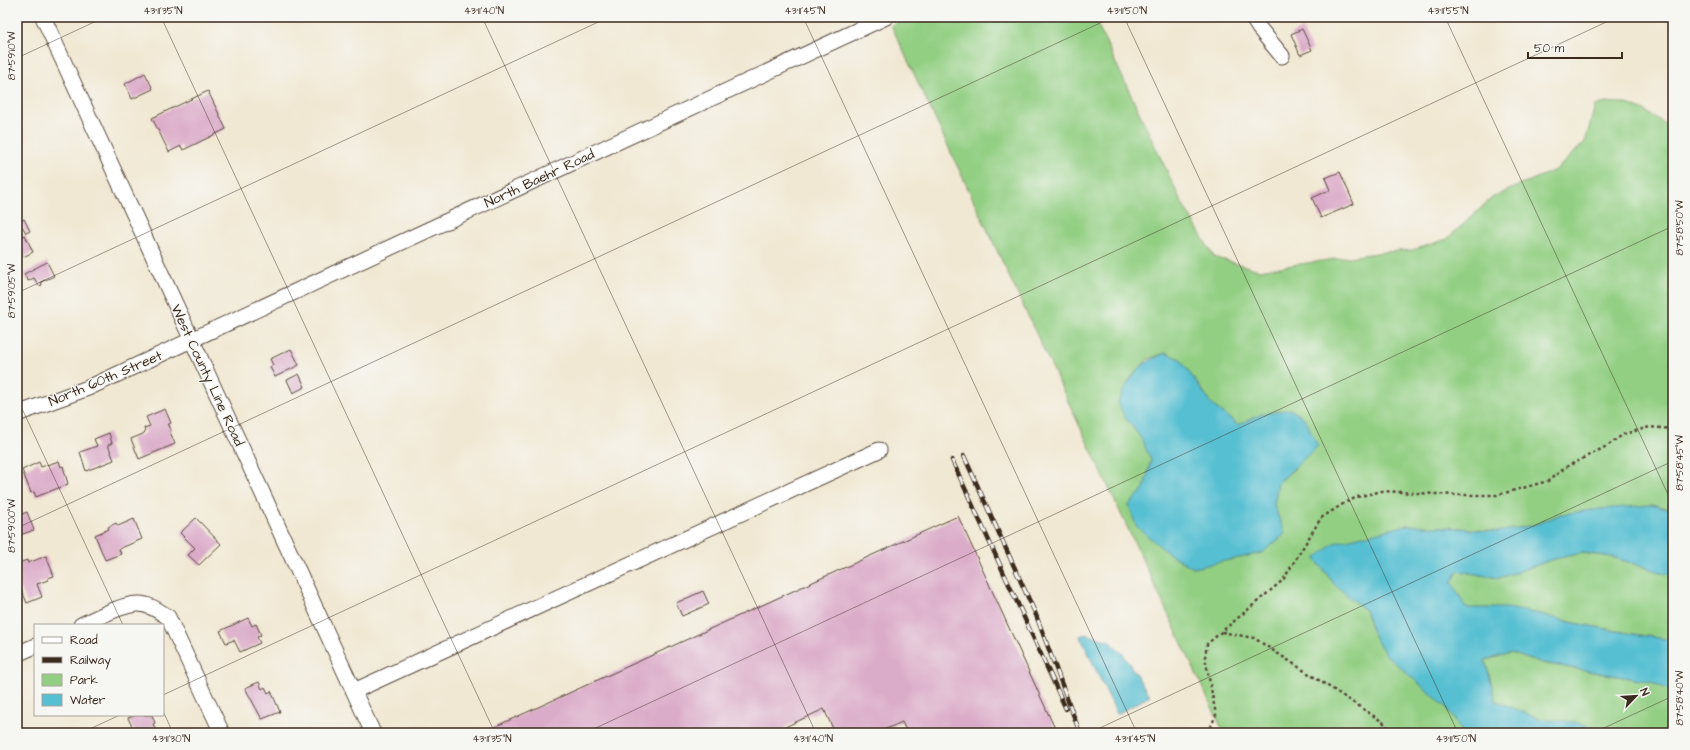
<svg xmlns="http://www.w3.org/2000/svg" width="1690" height="750" viewBox="0 0 1690 750" font-family="'Architects Daughter',sans-serif">
<style>
.green{fill:#93cf83;stroke:#677c50;fill-rule:evenodd}
.water{fill:#56bfd2;stroke:#487478}
.building{fill:#dbacc9}
.lines{fill:none;stroke-linecap:round;stroke-linejoin:round}
.minor-casing{stroke:#564639;stroke-width:17}
.path{stroke:#564639;stroke-width:2.5;stroke-dasharray:3 3;stroke-linecap:butt}
.minor{stroke:#fff;stroke-width:15}
.rail-casing{stroke:#3b2a1e;stroke-width:4.5}
.rail{stroke:#f6f6f2;stroke-width:3;stroke-dasharray:9;stroke-linecap:butt}
.ticks{fill:none;stroke:#3b2a1e;stroke-width:1;stroke-opacity:0.45}
.labels{text-anchor:middle;stroke-width:3;stroke-linejoin:round;paint-order:stroke}
.street-label{font-size:14px;fill:#3b2a1e;stroke:#f6f6f2}
.neatline{fill:none;stroke:#3b2a1e;stroke-width:1.5}
.ticks-label{font-size:10px;text-anchor:middle;fill:#3b2a1e}
</style>
<rect width="100%" height="100%" fill="#f6f6f2"/>
<filter id="ink" filterUnits="userSpaceOnUse"><feTurbulence type="fractalNoise" baseFrequency=".025" numOctaves="2"/><feDisplacementMap in="SourceGraphic" scale="8" xChannelSelector="R" yChannelSelector="G"/><feConvolveMatrix kernelMatrix="1 2 1 2 8 2 1 2 1" color-interpolation-filters="sRGB"/></filter>
<filter id="wash" filterUnits="userSpaceOnUse"><feTurbulence type="fractalNoise" baseFrequency=".012" numOctaves="4" result="noise"/><feDisplacementMap in="SourceGraphic" scale="16" xChannelSelector="R" yChannelSelector="G"/><feGaussianBlur stdDeviation="0.9" result="paint"/><feColorMatrix in="noise" values="0 0 0 0 0 0 0 0 0 0 0 0 0 0 0 0 0 1.4 0 .05"/><feComposite in="paint" operator="in"/></filter>
<g filter="url(#wash)">
<rect width="100%" height="100%" fill="#f1e8d3"/>
<g class="green">
<path d="M908,17H1094L1182,203L1214,257L1259,270L1383,252L1413,250L1447,239L1493,197L1557,169L1585,142L1595,106C1626,95 1647,112 1673,129V509L1651,505L1561,514L1534,525L1497,532L1460,528L1407,525L1316,559L1335,585L1365,610L1375,638L1447,708L1463,733H1224L891,25ZM1165,353L1180,359L1212,405L1238,425L1262,414L1295,468L1278,483L1274,505L1285,534L1221,561L1193,568L1168,553L1129,505L1144,489L1151,460L1141,438L1124,416L1129,380L1148,359Z"/>
<polygon points="1583,553 1612,557 1673,576 1673,640 1633,634 1574,623 1540,614 1465,608 1452,582 1458,571 1499,578 1554,559"/>
<polygon points="1511,653 1537,662 1652,682 1673,692 1673,733 1607,733 1575,722 1539,719 1496,701 1485,660"/>
</g>
<g class="water">
<path d="M1166,353L1180,359L1212,405L1238,425L1262,414L1290,409L1305,419L1318,446L1278,483L1274,505L1285,534L1262,553L1193,568L1168,553L1136,526L1129,505L1144,489L1151,460L1141,438L1124,416L1118,402C1131,376 1138,363 1166,353Z"/>
<polygon points="1651,505 1673,509 1673,576 1612,557 1583,553 1554,559 1499,578 1458,571 1452,582 1466,608 1508,608 1540,614 1574,623 1633,634 1673,640 1673,692 1652,682 1537,662 1511,653 1485,660 1496,701 1539,719 1575,722 1607,733 1463,733 1447,708 1386,655 1375,638 1365,610 1335,585 1315,559 1334,543 1407,525 1460,528 1497,532 1534,525 1561,514 1600,509"/>
<polygon points="1086,634 1110,641 1123,654 1150,696 1117,714 1080,636"/>
</g>
<g id="blocks">
<g class="building">
<polygon points="1302,29 1312,50 1300,55 1291,34"/>
<polygon points="145,73 153,89 132,99 125,84"/>
<polygon points="208,91 226,129 183,150 181,146 169,152 152,118"/>
<polygon points="1340,172 1354,204 1321,218 1312,198 1330,190 1325,178"/>
<polygon points="24,219 30,231 26,233 22,226 18,228 17,226 17,223"/>
<polygon points="25,235 33,252 23,257 17,244 17,238"/>
<polygon points="47,262 54,276 41,282 42,285 39,286 34,278 28,281 24,274"/>
<polygon points="291,349 299,365 275,377 270,367 273,365 270,359"/>
<polygon points="299,374 305,387 293,393 287,380"/>
<polygon points="165,409 171,423 167,425 169,425 171,430 170,432 175,444 139,459 131,439 143,434 145,432 144,428 150,426 146,417"/>
<polygon points="109,433 112,443 108,445 114,460 86,471 80,452 97,446 94,439"/>
<polygon points="59,461 61,467 63,466 68,484 36,497 34,492 31,493 22,470 39,462 41,467"/>
<polygon points="27,512 34,530 20,535 17,526 17,516"/>
<polygon points="958,516 1057,733 907,733 902,722 877,733 835,733 824,709 785,727 787,733 492,733 490,729"/>
<polygon points="196,518 221,544 199,565 188,555 195,548 180,533"/>
<polygon points="134,519 142,539 119,549 121,554 105,560 95,535 109,529 108,527 116,523 118,526"/>
<polygon points="46,556 54,576 48,578 48,580 37,584 42,597 27,603 17,579 17,567 21,566 19,563 27,560 28,563"/>
<polygon points="703,591 709,604 682,616 676,603"/>
<polygon points="248,618 252,626 256,624 261,635 257,637 260,643 240,652 234,640 226,643 220,631"/>
<polygon points="259,682 262,689 265,687 268,693 271,691 280,712 262,719 245,688"/>
<polygon points="135,715 152,715 155,723 153,724 157,733 135,733 128,718"/>
</g>
</g>
</g>
<g filter="url(#ink)">
<use href="#blocks" fill-opacity="0" stroke="#564639" stroke-width="1"/>
<g class="lines">
<defs>
<g id="minor">
<polyline points="43,17 373,733"/>
<polyline points="1252,17 1259,28 1282,56"/>
<polyline points="17,414 88,388 886,17"/>
<path d="M81,625C97,618 120,605 137,604C148,603 159,611 168,617L222,733"/>
<polyline points="17,654 35,646"/>
<polyline points="354,691 879,450"/>
</g>
</defs>
<use href="#minor" class="minor-casing"/>
<g class="path">
<polyline points="1222,632 1254,638 1383,722 1394,733"/>
<polyline points="1208,733 1216,715 1205,657 1207,644 1283,580 1321,518 1343,504 1357,497 1382,491 1455,495 1497,495 1548,481 1566,467 1607,446 1624,434 1650,427 1673,429"/>
</g>
<use href="#minor" class="minor"/>
<defs>
<g id="rail">
<polyline points="964,456 1036,615 1080,733"/>
<polyline points="952,460 1066,709"/>
</g>
</defs>
<use href="#rail" class="rail-casing"/>
<use href="#rail" class="rail"/>
</g>
</g>
<path class="ticks" d="M161,17L495,733M482,17L816,733M803,17L1137,733M1124,17L1458,733M1445,17L1673,505M17,58L105,17M17,293L609,17M17,398L123,625M17,528L1113,17M163,695L1617,17M163,711L173,733M81,733L120,715M585,733L1673,226M1089,733L1673,461M1593,733L1673,696"/>
<g class="labels">
<g class="street-label">
<text transform="translate(539 178) rotate(-25)" y="5">North Baehr Road</text>
<text transform="translate(208 375) rotate(65)" y="5">West County Line Road</text>
<text transform="translate(105 378) rotate(-23)" y="5">North 60th Street</text>
</g>
</g>
<rect width="1690" height="750" fill="none" stroke="#f6f6f2" stroke-width="44"/>
<rect x="34" y="624" width="130" height="92" fill="#f6f6f2" stroke="#aba49d"/>
<rect x="42" y="637" width="20" height="6" fill="#ffffff" stroke="#aba49d"/>
<text x="70" y="644" font-size="12" fill="#3b2a1e">Road</text>
<rect x="42" y="657" width="20" height="6" fill="#3b2a1e" stroke="#aba49d"/>
<text x="70" y="664" font-size="12" fill="#3b2a1e">Railway</text>
<rect x="42" y="674" width="20" height="12" fill="#93cf83" stroke="#aba49d"/>
<text x="70" y="684" font-size="12" fill="#3b2a1e">Park</text>
<rect x="42" y="694" width="20" height="12" fill="#56bfd2" stroke="#aba49d"/>
<text x="70" y="704" font-size="12" fill="#3b2a1e">Water</text>
<g transform="translate(1636 696) rotate(65)" stroke="#f6f6f2" stroke-width="3" paint-order="stroke">
<path d="M0-3L7 15L0 10L-7 15Z" fill="#3b2a1e"/>
<text y="-6" font-size="11" font-weight="bold" text-anchor="middle" fill="#3b2a1e">N</text>
</g>
<path d="M1528 52v6h94v-6" fill="none" stroke="#3b2a1e" stroke-width="2"/>
<text x="1534" y="52" font-size="12" fill="#3b2a1e" stroke="#f6f6f2" stroke-width="3" paint-order="stroke">50 m</text>
<rect x="22" y="22" width="1646" height="706" class="neatline"/>
<g class="ticks-label">
<text x="163" y="14">43°11'35"N</text>
<text x="484" y="14">43°11'40"N</text>
<text x="805" y="14">43°11'45"N</text>
<text x="1127" y="14">43°11'50"N</text>
<text x="1448" y="14">43°11'55"N</text>
<text transform="translate(11 56) rotate(-90)" y="4">87°59'10"W</text>
<text transform="translate(1679 228) rotate(-90)" y="4">87°58'50"W</text>
<text transform="translate(11 291) rotate(-90)" y="4">87°59'05"W</text>
<text transform="translate(1679 463) rotate(-90)" y="4">87°58'45"W</text>
<text transform="translate(11 526) rotate(-90)" y="4">87°59'00"W</text>
<text transform="translate(1679 698) rotate(-90)" y="4">87°58'40"W</text>
<text x="171" y="742">43°11'30"N</text>
<text x="492" y="742">43°11'35"N</text>
<text x="813" y="742">43°11'40"N</text>
<text x="1135" y="742">43°11'45"N</text>
<text x="1456" y="742">43°11'50"N</text>
</g>
</svg>
